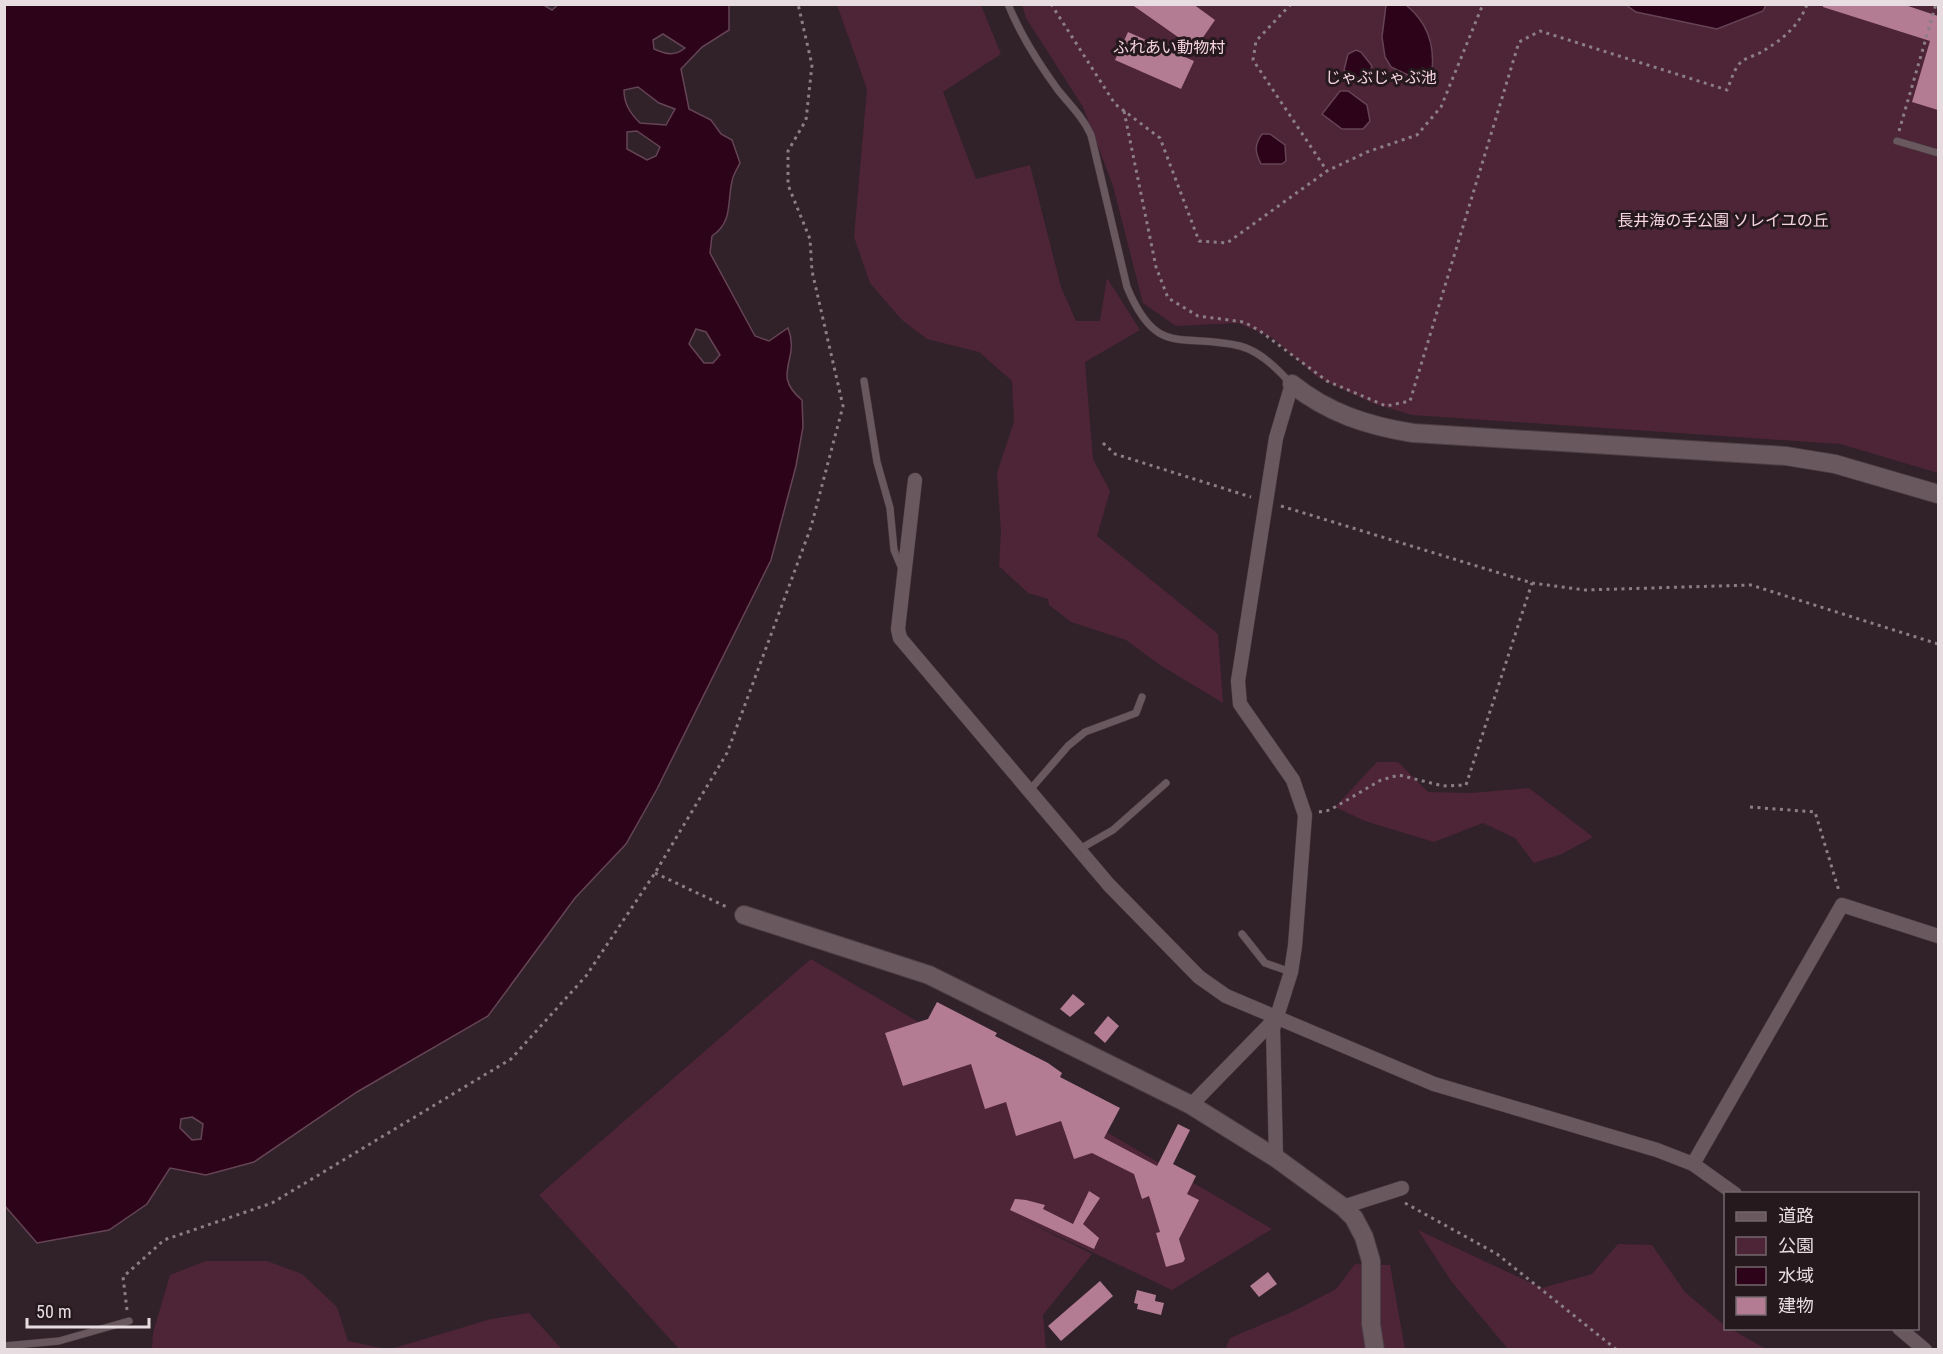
<svg xmlns="http://www.w3.org/2000/svg" width="1943" height="1354" viewBox="0 0 1943 1354" font-family="'Roboto Condensed','Noto Sans JP',sans-serif">
<style>
.green{fill:#4e2437}
.water{fill:#2d0319;stroke:#654455;stroke-width:1.5;fill-rule:evenodd}
.building{fill:#b37c93}
.lines{fill:none;stroke-linecap:round;stroke-linejoin:round}
.lane-casing{stroke:#4a3d43;stroke-width:8}
.street-casing{stroke:#4a3d43;stroke-width:15}
.secondary-casing{stroke:#4a3d43;stroke-width:20}
.path{stroke:#8b7f84;stroke-width:3;stroke-dasharray:3 4.5;stroke-linecap:butt}
.lane{stroke:#69585e;stroke-width:7}
.street{stroke:#69585e;stroke-width:14}
.secondary{stroke:#69585e;stroke-width:18}
.labels{text-anchor:middle;stroke-width:6;stroke-linejoin:round;paint-order:stroke}
.park-label{font-size:16px;fill:#f6d4e1;stroke:#26191e}
</style>
<rect width="100%" height="100%" fill="#302228"/>
<g class="green">
<polygon points="837,5 981,5 1001,54 943,92 976,179 1030,165 1061,287 1076,321 1100,321 1107,278 1140,330 1085,362 1093,459 1110,491 1097,536 1218,634 1223,703 1160,665 1126,640 1071,622 1049,605 1048,599 1028,593 999,566 1001,531 997,473 1014,422 1012,381 979,352 927,339 902,320 870,283 854,237 867,89"/>
<polygon points="1022,5 1938,5 1938,473 1840,444 1412,415 1372,403 1317,377 1273,338 1238,323 1176,326 1143,303 1113,186 1083,107 1026,18"/>
<polygon points="1377,762 1398,762 1428,792 1472,793 1529,788 1593,837 1562,854 1534,863 1515,838 1483,823 1434,842 1365,821 1335,807"/>
<polygon points="811,959 1272,1229 1172,1290 1016,1216 1092,1254 1043,1315 1046,1349 680,1350 539,1195"/>
<polygon points="1418,1230 1542,1288 1592,1274 1618,1244 1652,1245 1685,1292 1725,1326 1726,1328 1731,1329 1766,1349 1508,1349 1451,1281"/>
<polygon points="206,1261 267,1261 302,1274 337,1307 348,1341 386,1349 152,1349 153,1333 170,1275"/>
<polygon points="1355,1264 1390,1265 1405,1349 1225,1350 1230,1338 1294,1311 1336,1289"/>
<polygon points="529,1313 562,1349 391,1349 491,1319"/>
</g>
<g class="water">
<path d="M542,4L552,10L559,4L729,5V30L702,47L681,69L689,109L711,120L721,134L732,140L740,163C737,169 733,175 732,181C727,203 733,222 712,236L710,253L755,336L769,341L788,328C801,360 770,374 802,400L803,427L796,466L771,560L657,789L626,844L575,898L488,1016L357,1092L254,1162L206,1175L170,1168L147,1204L109,1230L37,1243L4,1205L5,5ZM663,34L685,48C674,57 666,54 654,49L653,40ZM638,87L659,103L675,109L666,125L640,123C630,113 624,104 624,90ZM637,131L660,147L656,156L647,160L627,149V132ZM696,329L706,332L720,355L713,363H704L689,344ZM192,1117L203,1124L201,1139L192,1140L180,1128L181,1119Z"/>
<path d="M1386,5H1406C1427,22 1435,44 1432,71L1408,75L1391,67L1385,57L1382,37Z"/>
<polygon points="1626,5 1766,5 1763,11 1717,29 1636,12"/>
<polygon points="1356,50 1361,52 1372,66 1367,79 1352,77 1344,70 1348,54"/>
<polygon points="1340,91 1348,91 1367,105 1370,121 1363,129 1342,129 1322,114"/>
<path d="M1262,134H1270L1285,145L1286,161L1282,164H1261C1255,152 1254,145 1262,134Z"/>
</g>
<g class="building">
<polygon points="1131,4 1193,4 1215,20 1195,49"/>
<polygon points="1823,4 1902,4 1938,16 1938,110 1912,102 1930,41 1823,7"/>
<polygon points="1128,32 1194,61 1181,89 1115,60"/>
<polygon points="1073,994 1085,1004 1070,1017 1060,1009"/>
<polygon points="937,1002 997,1033 995,1036 1048,1063 1062,1073 1060,1077 1120,1108 1104,1138 1157,1166 1178,1124 1190,1130 1173,1164 1196,1176 1187,1194 1199,1200 1179,1239 1185,1259 1183,1262 1166,1267 1156,1233 1160,1232 1149,1196 1142,1199 1134,1174 1092,1153 1074,1159 1061,1121 1016,1136 1006,1102 985,1109 971,1064 903,1086 885,1033 928,1019"/>
<polygon points="1108,1016 1119,1026 1105,1043 1094,1033"/>
<polygon points="1089,1191 1100,1198 1083,1224 1099,1238 1094,1249 1010,1210 1015,1199 1026,1200 1045,1205 1043,1209 1073,1224"/>
<polygon points="1268,1272 1277,1284 1259,1297 1250,1286"/>
<polygon points="1100,1281 1113,1296 1061,1341 1048,1326"/>
<polygon points="1137,1290 1156,1295 1155,1301 1164,1303 1161,1315 1137,1309 1138,1304 1134,1303"/>
</g>
<g class="lines">
<defs>
<g id="lane">
<path d="M1008,4C1020,34 1039,64 1058,90C1070,105 1083,117 1091,135L1127,287C1157,359 1181,332 1240,346C1260,351 1278,369 1291,384"/>
<polyline points="1897,141 1938,153"/>
<polyline points="864,381 877,462 890,508 894,550 902,569"/>
<polyline points="1029,791 1068,746 1085,732 1136,713 1142,697"/>
<polyline points="1078,850 1113,830 1166,783"/>
<polyline points="1242,934 1265,963 1291,972"/>
<polyline points="4,1346 59,1341 129,1321"/>
</g>
<g id="street">
<polyline points="915,480 898,629 900,638 1109,885 1199,977 1226,996 1434,1084 1657,1150 1693,1164 1735,1194"/>
<polyline points="1191,1105 1275,1019"/>
<polyline points="1276,1158 1273,1029 1291,972 1295,946 1305,815 1293,780 1240,704 1238,681 1276,438 1292,384"/>
<polyline points="1693,1164 1842,905 1938,936"/>
<polyline points="1343,1207 1402,1188"/>
<polyline points="1899,1328 1925,1350"/>
</g>
<g id="secondary">
<path d="M1292,384C1328,413 1368,426 1413,433L1786,456L1835,464L1938,494"/>
<polyline points="744,915 929,975 1191,1105 1276,1158 1343,1207 1354,1218 1364,1237 1371,1261 1371,1324 1375,1350"/>
</g>
</defs>
<use href="#lane" class="lane-casing"/>
<use href="#street" class="street-casing"/>
<use href="#secondary" class="secondary-casing"/>
<g class="path">
<polyline points="1051,4 1115,104 1160,138 1199,241 1227,243 1327,171 1367,152 1417,135 1441,107 1483,4"/>
<polyline points="1291,4 1256,41 1253,60 1327,171"/>
<path d="M1124,111L1156,267L1168,298L1198,316L1244,322L1260,331L1327,381L1386,406L1410,401L1519,42L1540,31L1727,90C1731,81 1734,68 1742,61C1748,57 1757,55 1763,51C1782,40 1800,25 1807,4"/>
<polyline points="1899,131 1936,4"/>
<polyline points="1103,443 1115,454 1251,497"/>
<polyline points="1281,506 1532,583 1585,590 1751,585 1938,644"/>
<polyline points="1750,807 1815,812 1839,891"/>
<polyline points="1319,812 1330,810 1381,780 1399,775 1443,786 1466,785 1532,583"/>
<polyline points="655,873 729,908"/>
<polyline points="1405,1203 1497,1254 1617,1350"/>
<polyline points="127,1310 123,1277 164,1240 272,1203 511,1059 586,976 655,873 727,753 811,527 843,406 812,271 810,239 788,185 788,151 806,120 812,65 798,4"/>
</g>
<use href="#lane" class="lane"/>
<use href="#street" class="street"/>
<use href="#secondary" class="secondary"/>
</g>
<g class="labels">
<g class="park-label">
<text x="1169" y="53">ふれあい動物村</text>
<text x="1381" y="83">じゃぶじゃぶ池</text>
<text x="1723" y="226">長井海の手公園 ソレイユの丘</text>
</g>
</g>
<rect width="1943" height="1354" fill="none" stroke="#e7dde1" stroke-width="12"/>
<rect x="1724" y="1192" width="195" height="138" fill="#26191e" stroke="#73676c" stroke-width="1.5"/>
<rect x="1736" y="1212" width="30" height="9" fill="#69585e" stroke="#73676c" stroke-width="1.5"/>
<text x="1778" y="1222" font-size="18" fill="#e7dde1">道路</text>
<rect x="1736" y="1237" width="30" height="18" fill="#4e2437" stroke="#73676c" stroke-width="1.5"/>
<text x="1778" y="1252" font-size="18" fill="#e7dde1">公園</text>
<rect x="1736" y="1267" width="30" height="18" fill="#2d0319" stroke="#73676c" stroke-width="1.5"/>
<text x="1778" y="1282" font-size="18" fill="#e7dde1">水域</text>
<rect x="1736" y="1297" width="30" height="18" fill="#b37c93" stroke="#73676c" stroke-width="1.5"/>
<text x="1778" y="1312" font-size="18" fill="#e7dde1">建物</text>
<path d="M27 1318v9h122v-9" fill="none" stroke="#e7dde1" stroke-width="3"/>
<text x="36" y="1318" font-size="18" fill="#e7dde1" stroke="#26191e" stroke-width="4.5" paint-order="stroke">50 m</text>
</svg>
